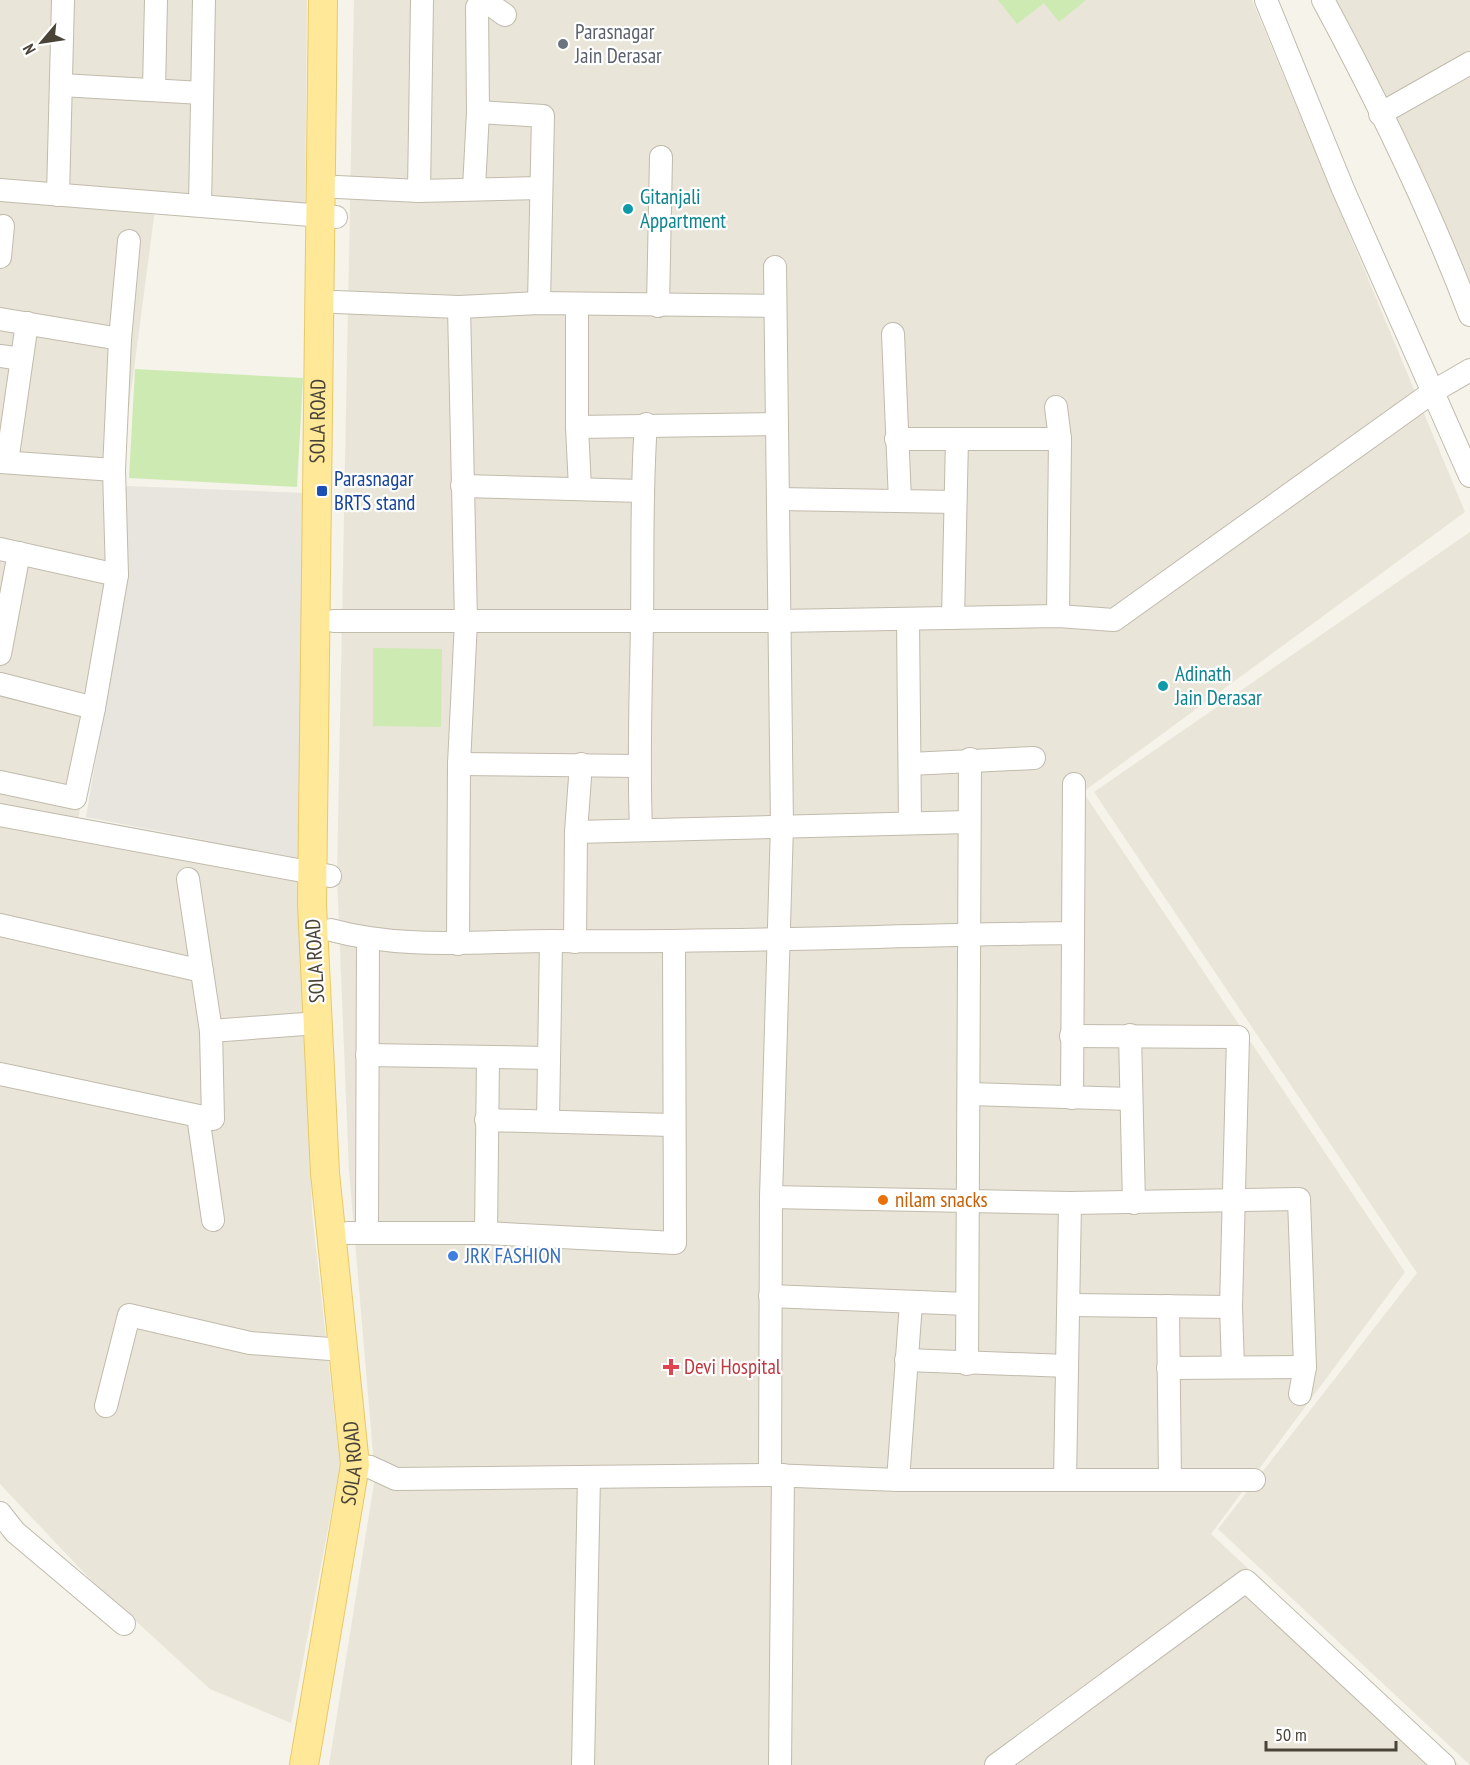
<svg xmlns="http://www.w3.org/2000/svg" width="1470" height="1765" viewBox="0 0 1470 1765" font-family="'PT Sans Narrow',sans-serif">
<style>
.residential{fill:#e9e5d8}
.industrial{fill:#e8e4de}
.green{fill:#cdeab2}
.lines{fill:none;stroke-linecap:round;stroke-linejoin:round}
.minor-casing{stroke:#c1bbac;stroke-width:24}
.major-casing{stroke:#e7c966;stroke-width:30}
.minor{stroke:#fff;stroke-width:22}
.major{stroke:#ffe999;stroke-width:28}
.worship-dot{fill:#6b7280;stroke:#fff;stroke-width:2}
.culture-dot{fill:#0f9aa8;stroke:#fff;stroke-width:2}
.transit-dot{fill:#1a4fb4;stroke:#fff;stroke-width:2}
.food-dot{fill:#e8710a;stroke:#fff;stroke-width:2}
.shop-dot{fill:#3f7fe0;stroke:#fff;stroke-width:2}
.health-dot{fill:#e0444e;stroke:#fff;stroke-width:2}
.labels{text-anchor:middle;stroke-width:4.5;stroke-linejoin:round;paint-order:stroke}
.worship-label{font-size:21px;fill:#5b616d;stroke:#fff;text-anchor:start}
.culture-label{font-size:21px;fill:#0d838f;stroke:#fff;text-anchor:start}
.street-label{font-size:21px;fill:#4a4438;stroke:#fff}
.transit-label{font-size:21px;fill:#164399;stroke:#fff;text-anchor:start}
.food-label{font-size:21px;fill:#c56008;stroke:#fff;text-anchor:start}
.shop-label{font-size:21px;fill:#366cbe;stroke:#fff;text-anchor:start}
.health-label{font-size:21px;fill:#be3a42;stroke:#fff;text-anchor:start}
</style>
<rect width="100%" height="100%" fill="#f5f3ea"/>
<g class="residential">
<polygon points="0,0 307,0 305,210 0,185"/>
<polygon points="354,0 1252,0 1465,512 1083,792 1405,1272 1211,1534 1459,1765 329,1765 375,1477 349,1170 337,877"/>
<polygon points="1333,0 1470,0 1470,289 1453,242"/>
<polygon points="0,197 155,209 121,468 121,577 78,821 0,807"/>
<polygon points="1470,532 1470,1765 1218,1529 1417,1273 1094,792"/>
<polygon points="0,820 301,879 312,1212 340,1466 291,1723 210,1689 90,1579 0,1484"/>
</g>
<polygon class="industrial" points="125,486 305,493 302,859 86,817 127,576"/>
<g class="green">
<polygon points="998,0 1086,0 1059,22 1044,3 1017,24"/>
<polygon points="135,369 303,378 297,487 129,478"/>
<polygon points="373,648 442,649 441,727 373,726"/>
</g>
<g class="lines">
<defs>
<g id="minor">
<polyline points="484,0 505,15"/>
<polyline points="1266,0 1343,189 1470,476"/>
<path d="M1323,0C1378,102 1429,207 1470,315"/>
<polyline points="61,85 202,93"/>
<polyline points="154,89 156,0"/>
<polyline points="478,112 543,116 539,303"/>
<polyline points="1380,114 1470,63"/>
<polyline points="337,187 419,191 541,188"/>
<polyline points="474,188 478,112 477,7"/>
<polyline points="0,190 336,217"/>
<polyline points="419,191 422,0"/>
<polyline points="58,195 63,0"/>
<polyline points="200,205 204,0"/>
<polyline points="0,257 3,226"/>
<polyline points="336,302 459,307"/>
<polyline points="577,305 577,427 580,488"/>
<polyline points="658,306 661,157"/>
<polyline points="0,319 120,339"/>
<polyline points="893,334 900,501"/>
<polyline points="0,356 21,359"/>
<polyline points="1056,407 1060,439 1058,616"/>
<polyline points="577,427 776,424"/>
<polyline points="896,439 1060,439"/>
<polyline points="0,462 114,470 117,575 0,549"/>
<polyline points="7,462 27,323"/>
<polyline points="114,470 120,339 129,241"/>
<polyline points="462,486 641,491"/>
<polyline points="778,499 955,502"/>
<polyline points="953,618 957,439"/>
<polyline points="908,619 910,821"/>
<polyline points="334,621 780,621 1058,616 1114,620 1434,391 1470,370"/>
<polyline points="0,654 19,553"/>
<polyline points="0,684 94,708 75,798 0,782"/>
<polyline points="94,708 117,575"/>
<polyline points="459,764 638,766"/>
<polyline points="910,764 1034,758"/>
<polyline points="0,815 330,876"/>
<path d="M641,828C638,759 641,691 642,621C643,555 641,490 646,424"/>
<polyline points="576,832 969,822"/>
<polyline points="0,925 202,971"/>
<path d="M331,930C404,950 477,941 552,941C725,943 899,935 1073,933"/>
<polyline points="575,942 576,832 581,764"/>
<polyline points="458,944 459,764 466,621 459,307 539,303 775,306"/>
<polyline points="211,1031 318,1023"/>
<polyline points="1130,1035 1134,1203"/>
<polyline points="1071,1036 1238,1037 1231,1307 1233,1367"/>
<polyline points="367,1055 548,1058"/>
<polyline points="0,1074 213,1119 211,1031 188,879"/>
<polyline points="970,1094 1131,1099"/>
<polyline points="1072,1098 1074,784"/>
<polyline points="198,1116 213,1220"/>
<polyline points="486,1120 672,1125"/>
<polyline points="548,1121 551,941"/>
<polyline points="771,1197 1070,1203 1299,1199 1305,1367 1300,1394"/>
<polyline points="367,1224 368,940"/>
<polyline points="348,1233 486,1233 675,1243 674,942"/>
<polyline points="486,1233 488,1059"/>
<polyline points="770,1296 967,1304"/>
<polyline points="1070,1305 1231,1307"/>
<polyline points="1168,1306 1170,1480"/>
<polyline points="906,1360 1067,1366"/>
<polyline points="967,1364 970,759"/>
<polyline points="1168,1368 1305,1367"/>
<polyline points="106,1406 129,1315 250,1343 343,1350"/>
<polyline points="355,1465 370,1467 396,1479 770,1475 898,1480 1254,1480"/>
<polyline points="770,1475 771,1197 782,825 775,267"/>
<polyline points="898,1480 911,1303"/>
<polyline points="1065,1480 1070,1203"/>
<polyline points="0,1513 15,1532 124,1624"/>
<polyline points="583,1765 589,1477"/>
<polyline points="780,1765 783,1475"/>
<polyline points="996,1765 1246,1581 1444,1765"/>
</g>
<g id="major">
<path id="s1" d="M304,1765L355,1465L325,1173L312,904L323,0"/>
</g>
</defs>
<use href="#minor" class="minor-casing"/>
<use href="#major" class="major-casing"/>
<use href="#minor" class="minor"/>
<use href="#major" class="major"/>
</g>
<circle class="worship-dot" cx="563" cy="44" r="6"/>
<g class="culture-dot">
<circle cx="628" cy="209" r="6"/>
<circle cx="1163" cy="686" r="6"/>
</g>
<rect class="transit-dot" x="316" y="485" width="12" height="12" rx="3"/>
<circle class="food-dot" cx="883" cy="1200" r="6"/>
<circle class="shop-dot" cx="453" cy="1256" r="6"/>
<path class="health-dot" d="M668 1358h6v6h6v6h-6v6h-6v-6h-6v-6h6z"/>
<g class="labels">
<g class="worship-label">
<text x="575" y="39">Parasnagar<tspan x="575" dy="24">Jain Derasar</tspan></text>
</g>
<g class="culture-label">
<text x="640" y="204">Gitanjali<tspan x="640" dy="24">Appartment</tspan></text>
<text x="1175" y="681">Adinath<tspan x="1175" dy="24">Jain Derasar</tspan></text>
</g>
<g class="street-label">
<text dy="7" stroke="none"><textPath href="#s1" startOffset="1350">SOLA ROAD</textPath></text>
<text transform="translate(315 961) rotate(-93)" y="7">SOLA ROAD</text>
<text dy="7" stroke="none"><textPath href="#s1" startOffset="306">SOLA ROAD</textPath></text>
</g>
<g class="transit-label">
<text x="334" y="486">Parasnagar<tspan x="334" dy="24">BRTS stand</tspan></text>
</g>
<g class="food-label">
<text x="895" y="1207">nilam snacks</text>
</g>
<g class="shop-label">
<text x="465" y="1263">JRK FASHION</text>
</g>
<g class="health-label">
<text x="684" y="1374">Devi Hospital</text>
</g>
</g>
<g transform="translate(42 42) rotate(241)" stroke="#ffffff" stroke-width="4.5" paint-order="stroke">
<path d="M0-4.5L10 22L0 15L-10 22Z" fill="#4a4438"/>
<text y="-9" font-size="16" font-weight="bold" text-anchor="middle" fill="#4a4438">N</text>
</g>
<path d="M1266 1741v9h130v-9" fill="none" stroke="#4a4438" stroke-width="3"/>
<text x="1275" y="1741" font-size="18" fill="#4a4438" stroke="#ffffff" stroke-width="4.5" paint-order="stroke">50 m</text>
</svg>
